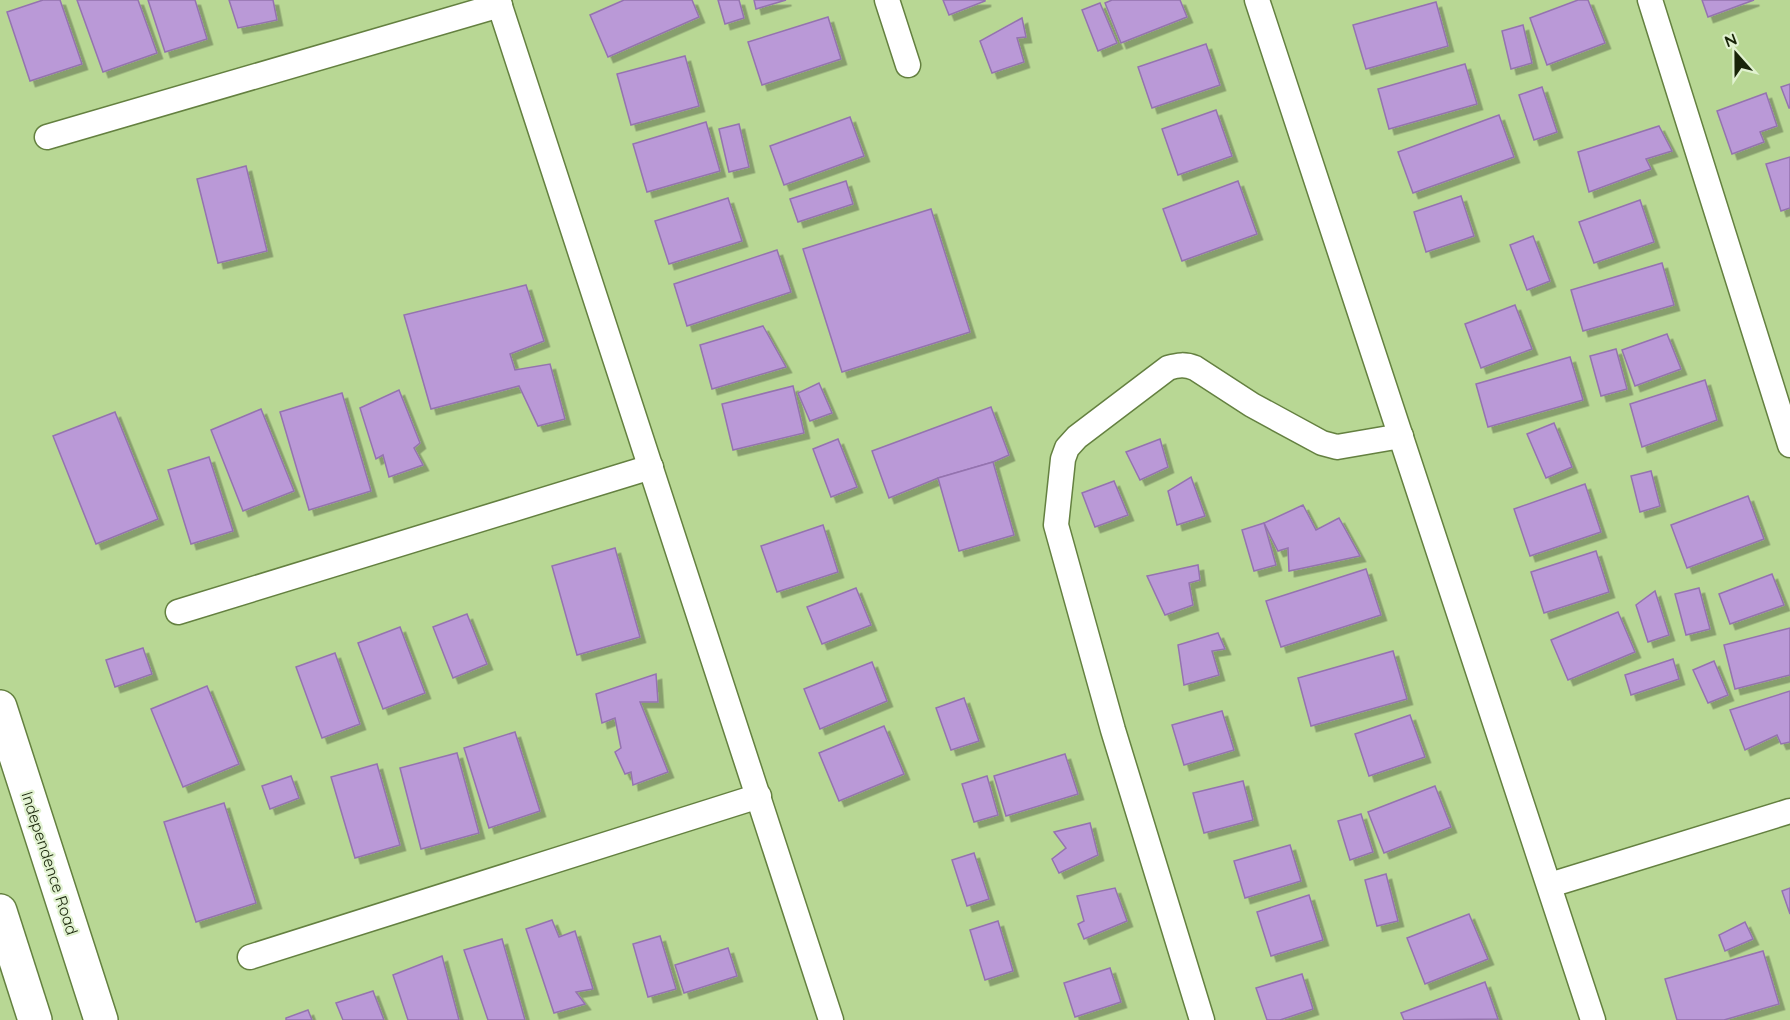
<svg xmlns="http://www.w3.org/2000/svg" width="1790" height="1020" viewBox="0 0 1790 1020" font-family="Quicksand,sans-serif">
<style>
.building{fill:#ba99d7;stroke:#9473af;stroke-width:1.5;filter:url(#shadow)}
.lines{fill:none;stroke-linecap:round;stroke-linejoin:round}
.street-casing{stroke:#648040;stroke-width:27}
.primary-casing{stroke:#648040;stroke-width:36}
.street{stroke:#fff;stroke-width:24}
.primary{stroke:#fff;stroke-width:33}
.labels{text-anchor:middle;stroke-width:4.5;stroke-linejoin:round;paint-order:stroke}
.street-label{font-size:16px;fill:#182409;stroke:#e1f2d0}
</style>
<defs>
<filter id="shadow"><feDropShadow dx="5.5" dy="5.5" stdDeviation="0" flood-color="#0004"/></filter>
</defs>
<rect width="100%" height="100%" fill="#b8d794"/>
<g class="building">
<polygon points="43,0 60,0 82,64 30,81 7,12"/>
<polygon points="77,0 138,0 157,53 103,72"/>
<polygon points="148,0 195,0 207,39 165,52"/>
<polygon points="229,0 273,0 277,20 238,28"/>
<polygon points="624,0 692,0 699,17 608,57 590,15"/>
<polygon points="718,0 739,0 744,18 725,24"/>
<polygon points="754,0 786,0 756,9"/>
<polygon points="943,0 985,0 985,1 949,15"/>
<polygon points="1112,0 1180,0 1187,17 1121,43 1105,3"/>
<polygon points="1578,0 1588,0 1605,43 1547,65 1530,18"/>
<polygon points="1702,0 1754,0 1708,17"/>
<polygon points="1436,2 1448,46 1366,69 1353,25"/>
<polygon points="1100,3 1117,43 1098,51 1082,10"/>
<polygon points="828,17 841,59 762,85 748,42"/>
<polygon points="1022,18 1026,37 1017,38 1024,62 992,73 980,41"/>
<polygon points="1523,25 1532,63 1511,69 1502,31"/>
<polygon points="1206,44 1220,85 1152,108 1138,67"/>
<polygon points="685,56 699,106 631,125 617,74"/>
<polygon points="1465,64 1477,104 1389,129 1378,89"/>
<polygon points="1790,84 1790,108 1789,108 1781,87"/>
<polygon points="1542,87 1557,132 1534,140 1519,95"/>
<polygon points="1766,93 1777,126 1760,132 1764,142 1732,154 1717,111"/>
<polygon points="1216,110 1232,156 1178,175 1162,129"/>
<polygon points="1499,115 1514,157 1413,193 1398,152"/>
<polygon points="850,117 864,156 784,185 770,146"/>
<polygon points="706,122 720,171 647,192 633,144"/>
<polygon points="739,124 749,167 729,172 719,129"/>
<polygon points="1659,126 1672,151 1646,159 1651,169 1589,192 1578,152"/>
<polygon points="1790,157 1790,208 1781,211 1766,164"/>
<polygon points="246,166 267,251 218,263 197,179"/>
<polygon points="846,181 853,204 798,222 790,199"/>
<polygon points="1238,181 1257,234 1182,261 1163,209"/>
<polygon points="1461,196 1474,236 1426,252 1414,212"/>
<polygon points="728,198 742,241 669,264 655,221"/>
<polygon points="1640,200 1654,242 1594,263 1579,222"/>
<polygon points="931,209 970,332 842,372 803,249"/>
<polygon points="1533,236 1550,281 1527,290 1510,245"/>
<polygon points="777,250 791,292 687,326 674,284"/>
<polygon points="1662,263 1674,305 1583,331 1571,290"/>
<polygon points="526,285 544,341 510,354 515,370 550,364 565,419 538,426 519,386 431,409 404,315"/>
<polygon points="1515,305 1532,349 1481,368 1465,324"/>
<polygon points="763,326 786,367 712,389 700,345"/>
<polygon points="1667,334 1681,369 1635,386 1622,350"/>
<polygon points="1616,349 1627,389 1601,396 1590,356"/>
<polygon points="1570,357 1583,400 1488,427 1476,384"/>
<polygon points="1705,380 1717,420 1642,447 1630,404"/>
<polygon points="819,383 832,413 810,421 798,393"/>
<polygon points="793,386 804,433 733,450 722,404"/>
<polygon points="399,390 420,443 414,448 423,465 389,477 383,455 376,459 360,408"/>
<polygon points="342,393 371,491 309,510 280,412"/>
<polygon points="991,407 1009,455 993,462 938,478 889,498 872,451"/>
<polygon points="261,409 294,491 243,511 211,430"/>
<polygon points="115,412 158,519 96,544 53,436"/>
<polygon points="1554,423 1572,467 1546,478 1527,434"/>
<polygon points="838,439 857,487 831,497 813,449"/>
<polygon points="1160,439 1168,467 1140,480 1126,452"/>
<polygon points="209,457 233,531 191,544 168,470"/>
<polygon points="993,462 1014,535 959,551 938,478"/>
<polygon points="1651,471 1660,506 1640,512 1631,476"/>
<polygon points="1191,477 1205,516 1177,525 1168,491"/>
<polygon points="1114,481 1128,515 1095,527 1082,493"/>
<polygon points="1585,484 1601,532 1530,556 1514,509"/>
<polygon points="1748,496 1764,539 1687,568 1671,525"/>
<polygon points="1303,505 1316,530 1339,518 1360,556 1289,571 1288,548 1278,551 1264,523"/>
<polygon points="1264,523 1276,565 1254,571 1242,530"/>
<polygon points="823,525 838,572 777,592 761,546"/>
<polygon points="615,548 640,637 577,655 552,566"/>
<polygon points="1596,551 1609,592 1544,613 1531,572"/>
<polygon points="1198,565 1200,580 1189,583 1193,605 1165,615 1147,576"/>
<polygon points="1366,569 1381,615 1281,647 1266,601"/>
<polygon points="1772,574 1784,605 1730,624 1719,594"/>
<polygon points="856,588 871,625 822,644 807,607"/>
<polygon points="1699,588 1710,629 1686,635 1675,594"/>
<polygon points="1655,591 1669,635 1648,642 1636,605"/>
<polygon points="1618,612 1635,652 1568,680 1551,640"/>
<polygon points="467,614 487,664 453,678 433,627"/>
<polygon points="400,627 425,693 383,709 358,643"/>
<polygon points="1790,628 1790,675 1735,689 1724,645"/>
<polygon points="1218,633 1225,649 1212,651 1219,675 1184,685 1178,645"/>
<polygon points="143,648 152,674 115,687 106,660"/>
<polygon points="1393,651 1407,699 1311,726 1298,678"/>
<polygon points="335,653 360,724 322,738 296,667"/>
<polygon points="1673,659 1679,679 1631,695 1625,675"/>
<polygon points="1714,661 1728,695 1708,703 1693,670"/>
<polygon points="872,662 887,701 820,729 804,689"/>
<polygon points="656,674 658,702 640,702 668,772 633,785 631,772 625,774 615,752 621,748 615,718 602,723 596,694"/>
<polygon points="207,686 239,764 183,787 151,709"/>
<polygon points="1790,691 1790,742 1781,744 1777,735 1745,750 1730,710"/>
<polygon points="964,698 979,741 951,750 936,708"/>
<polygon points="1222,711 1234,750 1184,765 1172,725"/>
<polygon points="1410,715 1425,757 1369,776 1355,734"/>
<polygon points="884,726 904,774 839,801 819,753"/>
<polygon points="515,732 540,811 489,828 464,748"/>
<polygon points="457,753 479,833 421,849 400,768"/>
<polygon points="1065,754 1078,794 1006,816 994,776"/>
<polygon points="377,764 400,845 355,858 331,777"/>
<polygon points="291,776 299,798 270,809 262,786"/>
<polygon points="987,776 998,815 974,822 962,784"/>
<polygon points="1243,781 1253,820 1204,833 1193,793"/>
<polygon points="1435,786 1451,827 1384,853 1368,812"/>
<polygon points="224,803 256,903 196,922 164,822"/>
<polygon points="1361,814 1373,852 1350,860 1338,821"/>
<polygon points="1090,823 1098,855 1059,873 1052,859 1066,848 1054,832"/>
<polygon points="1290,845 1301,881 1245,898 1234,861"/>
<polygon points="974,853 989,899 967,906 952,860"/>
<polygon points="1386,874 1398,921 1377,926 1365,880"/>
<polygon points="1115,888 1127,921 1084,939 1078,924 1084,921 1077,896"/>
<polygon points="1790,888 1790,914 1782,891"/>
<polygon points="1309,895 1323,940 1271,956 1257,912"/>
<polygon points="1469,914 1488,959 1425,984 1407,938"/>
<polygon points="552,920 559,937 575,931 593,989 576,992 585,1004 554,1013 526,929"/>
<polygon points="998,921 1013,971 985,980 970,930"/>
<polygon points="1745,922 1753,939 1725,951 1719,935"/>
<polygon points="660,936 676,989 648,997 633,944"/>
<polygon points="502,939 525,1020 488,1020 464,950"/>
<polygon points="728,948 737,976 684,993 675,965"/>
<polygon points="1763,951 1779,1004 1724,1020 1677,1020 1665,979"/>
<polygon points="442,956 459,1020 408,1020 393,975"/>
<polygon points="1110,968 1121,1002 1075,1017 1064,983"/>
<polygon points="1302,974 1313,1009 1280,1020 1267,1020 1256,988"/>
<polygon points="1485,982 1498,1019 1404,1020 1401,1013"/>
<polygon points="373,991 384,1020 343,1020 336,1003"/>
<polygon points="308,1010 312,1020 286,1020 286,1018"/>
</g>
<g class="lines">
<defs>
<g id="street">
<polyline points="498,0 831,1020"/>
<polyline points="887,0 908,65"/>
<polyline points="1257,0 1593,1020"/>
<polyline points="1650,0 1790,445"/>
<polyline points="47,137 500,5"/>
<polyline points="178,612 651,467"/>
<polyline points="1550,885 1790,811"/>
<polyline points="250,957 759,796"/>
<path d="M1202,1020L1113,730L1056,525L1063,459L1067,448L1077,437L1168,368C1178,365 1185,364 1195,368L1252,405L1322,443L1337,447L1401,436"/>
</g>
<g id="primary">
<polyline points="0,707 101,1020"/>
<polyline points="0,911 35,1020"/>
</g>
</defs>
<use href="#street" class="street-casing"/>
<use href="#primary" class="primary-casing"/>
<use href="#street" class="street"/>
<use href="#primary" class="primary"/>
</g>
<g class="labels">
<g class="street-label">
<text transform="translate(50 863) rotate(72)" y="6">Independence Road</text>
</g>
</g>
<g transform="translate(1736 54) rotate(339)" stroke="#e1f2d0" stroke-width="4.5" paint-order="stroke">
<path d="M0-4.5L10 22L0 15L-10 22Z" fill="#182409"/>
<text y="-9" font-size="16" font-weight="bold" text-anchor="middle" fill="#182409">N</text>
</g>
</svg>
